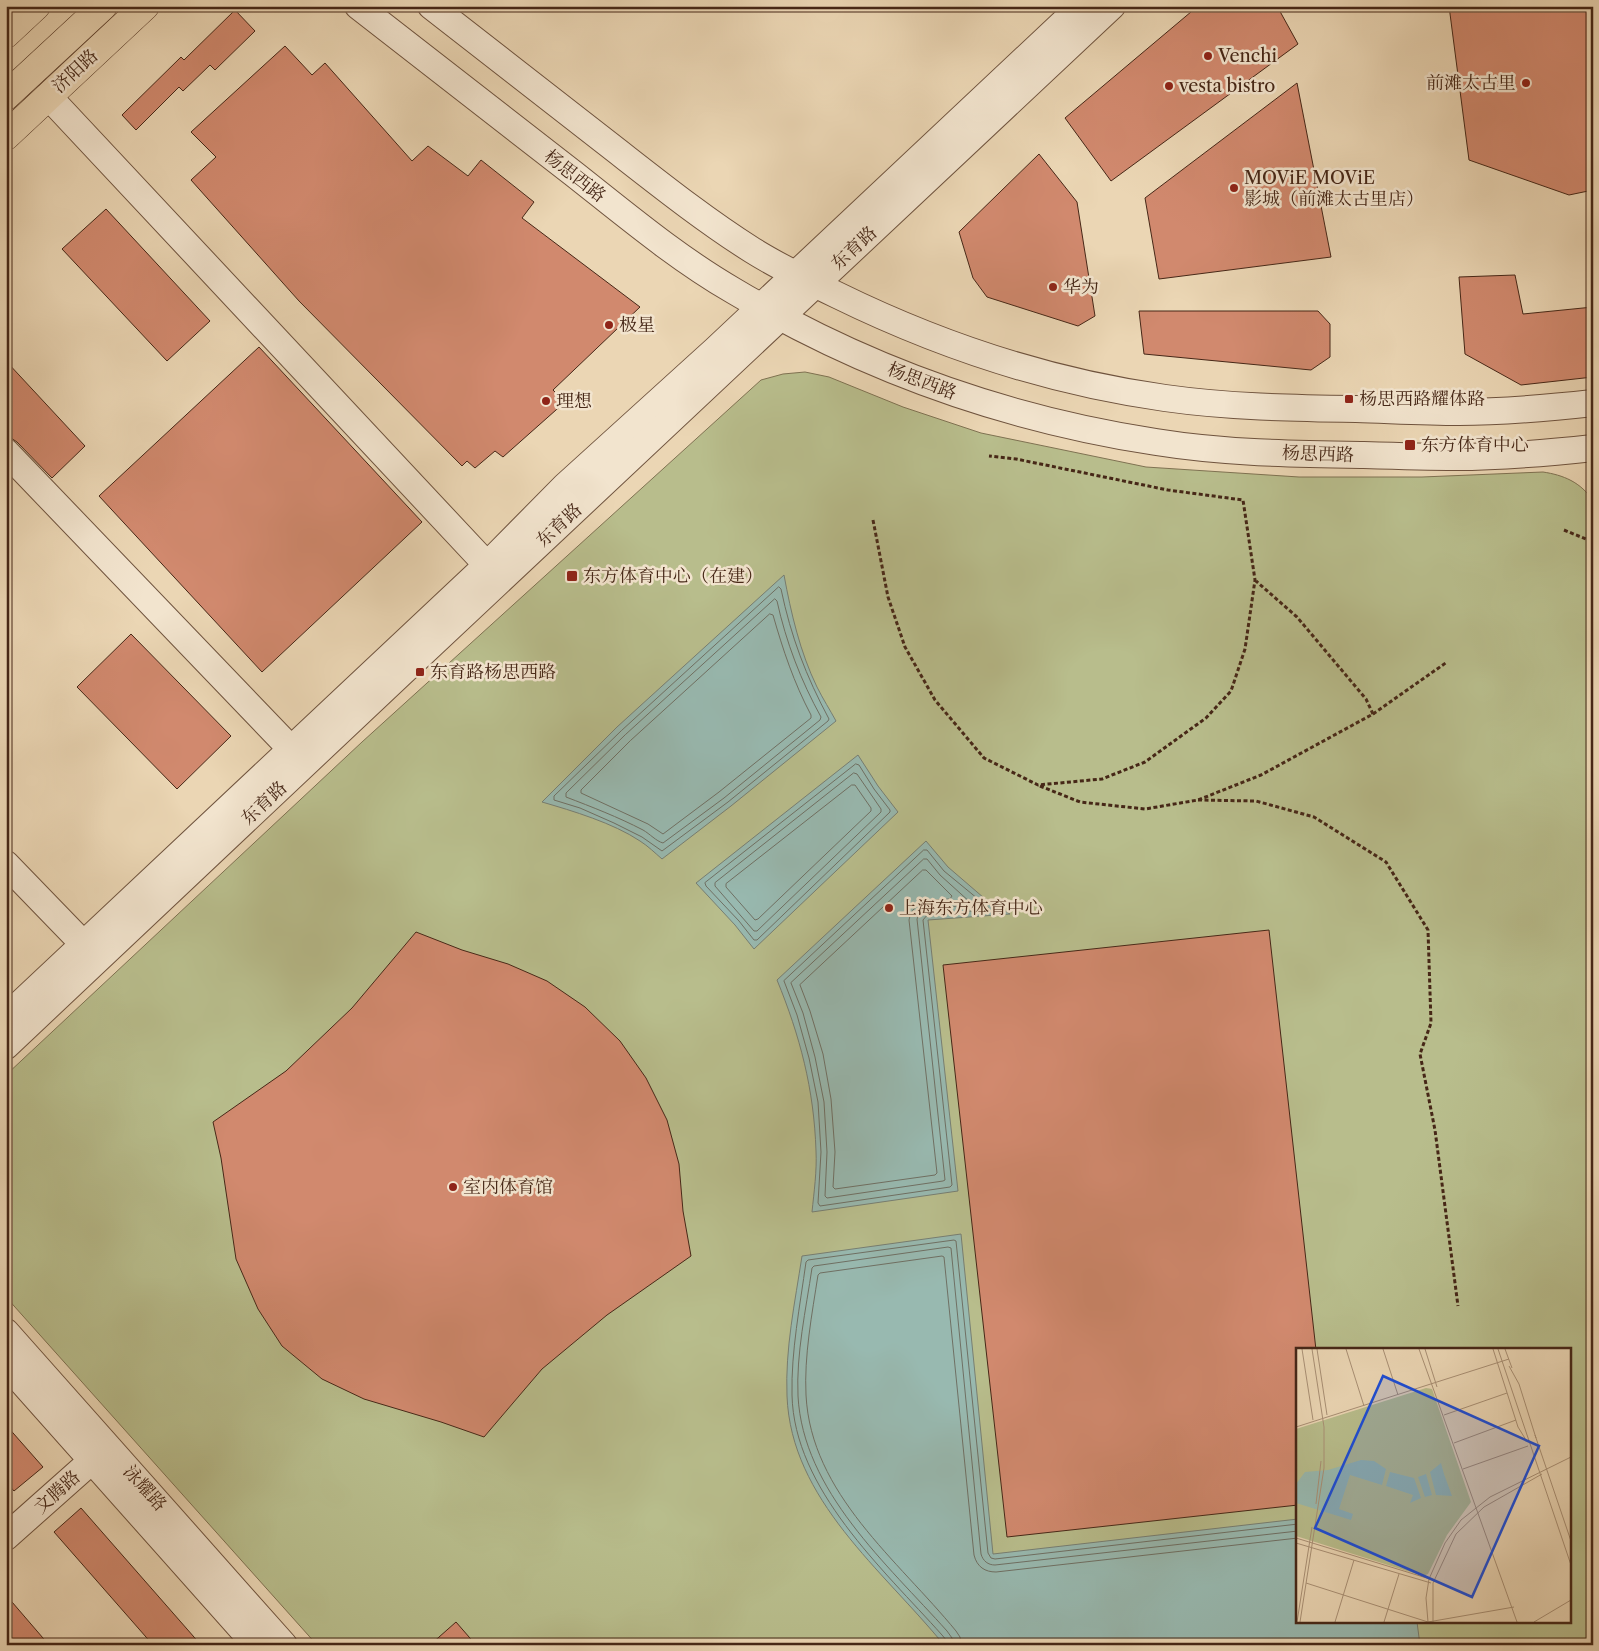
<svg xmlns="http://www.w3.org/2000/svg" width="1599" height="1651" viewBox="0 0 1599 1651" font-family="'Libre Caslon Text','Noto Serif SC',serif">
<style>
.green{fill:#b8bd8c;stroke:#7f7252;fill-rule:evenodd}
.water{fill:#98b9b0;stroke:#777f73}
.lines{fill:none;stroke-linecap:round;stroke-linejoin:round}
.shore{stroke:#6f7064;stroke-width:1}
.building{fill:#d1896e;stroke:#462717}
.minor-casing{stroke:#6f533e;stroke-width:28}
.major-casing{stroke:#462717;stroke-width:29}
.highway-casing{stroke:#462717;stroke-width:29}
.path{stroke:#462717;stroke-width:3;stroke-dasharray:4 2.5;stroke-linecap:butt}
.minor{stroke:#f2e4ce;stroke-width:26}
.major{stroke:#ebd6b4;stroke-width:28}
.highway{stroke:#ebd6b4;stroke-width:28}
.poi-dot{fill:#8f2418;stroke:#f2e4ce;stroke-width:2}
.labels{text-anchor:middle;stroke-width:5;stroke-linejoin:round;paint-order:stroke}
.poi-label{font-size:18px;fill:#462717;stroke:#f2e4ce;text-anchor:start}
.street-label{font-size:18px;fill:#462717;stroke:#f2e4ce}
.inset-road{fill:none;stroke:#a99075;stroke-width:1}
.view{fill:#1d4ed8;fill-opacity:0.15;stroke:#1d4ed8;stroke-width:2.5}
.inset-edge{fill:none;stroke:#462717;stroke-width:2.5}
</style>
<rect width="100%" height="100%" fill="#ebd6b4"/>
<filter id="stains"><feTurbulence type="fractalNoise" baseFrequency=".004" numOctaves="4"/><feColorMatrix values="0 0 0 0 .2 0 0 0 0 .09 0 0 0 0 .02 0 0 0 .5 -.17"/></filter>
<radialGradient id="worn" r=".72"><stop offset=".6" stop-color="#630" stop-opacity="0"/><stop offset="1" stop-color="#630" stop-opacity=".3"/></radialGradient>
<path class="green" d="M805,372L829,377L903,407L981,433L1146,467L1299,477H1422L1543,472C1563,475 1581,482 1593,501V1645H317L6,1297V1075L362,742L761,380L783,374ZM1298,1350H1570V1622H1298Z"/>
<g class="water">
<path d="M784,575C791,613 800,652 817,687C823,699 830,710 836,721L731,806L662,859C655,853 648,846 640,841C613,823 573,811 542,802L617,727Z"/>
<polygon points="858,755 878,786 898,812 754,949 735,925 696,883"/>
<path d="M926,841L948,867L984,898L1010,914L928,920L958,1191L812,1212C814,1192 817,1171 816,1151C814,1089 800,1036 777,980Z"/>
<path d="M961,1234L993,1554L1298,1519V1622H1417L1420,1645H944C883,1570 791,1500 787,1396C785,1349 795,1302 802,1256Z"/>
</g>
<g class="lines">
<g class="shore">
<path d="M779,587L781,589C791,637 806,676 829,719L828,721L728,802L662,851L642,837L614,823L580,808L554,800V796L621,731Z"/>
<path d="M775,599L777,601C786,642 801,681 821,717L820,720L724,798L663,843C656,841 650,834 643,830C618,817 592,807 566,797V793L625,735Z"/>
<path d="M770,614L773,615C783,650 794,683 811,715V718L719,792L663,834L648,824L581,793V790L630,741Z"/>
<polygon points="856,764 859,765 874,789 890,810 890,812 757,940 754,940 739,921 706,886 705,883"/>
<polygon points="854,773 857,774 881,809 881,812 757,931 754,931 715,886 715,883"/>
<polygon points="852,785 855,785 871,808 871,811 758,919 755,920 726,887 726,884"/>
<polygon points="924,850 927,850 944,871 989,908 986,910 928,914 923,920 952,1185 950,1187 820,1206 818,1203 821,1152 818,1102 809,1058 797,1015 784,981"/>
<polygon points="924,859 927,859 940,875 971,903 969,905 926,909 920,912 917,919 945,1180 943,1181 827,1198 825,1196 827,1152 824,1102 815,1057 803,1013 791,983"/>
<path d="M923,870H926L952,896L950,899C933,900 913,899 909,920L937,1173L935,1175L835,1189L833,1187L835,1152L831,1099L823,1054L810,1011L800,985Z"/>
<path d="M947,1645V1641L942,1635C883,1569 794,1489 792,1395C791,1351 800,1306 806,1262L808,1260L954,1240L956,1241L988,1553L991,1558L995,1559L1298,1524"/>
<path d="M953,1645L952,1638L947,1631C887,1564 803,1491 798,1396C796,1354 806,1309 812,1268L814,1266L948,1247L951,1248L981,1554C983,1561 988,1565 995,1565L1298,1531"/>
<path d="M961,1645L960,1637L956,1631C898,1560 811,1494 806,1395C804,1356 812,1314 818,1275L820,1273L942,1256L944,1257L974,1555C977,1567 985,1572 996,1572L1298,1538"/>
</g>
</g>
<g class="building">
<polygon points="1198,6 1277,6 1298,44 1111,181 1065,118"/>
<polygon points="1449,6 1593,6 1593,190 1569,195 1469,160"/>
<polygon points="235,10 255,31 215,70 210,65 183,91 179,87 136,130 122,115 181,57 184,60"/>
<polygon points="285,46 312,75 325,63 412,161 428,146 468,176 481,160 534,202 522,218 640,307 553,390 565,402 503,457 495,451 475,468 467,461 462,466 299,301 191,180 216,157 191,132"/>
<polygon points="1297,83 1331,257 1159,279 1145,198"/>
<polygon points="1039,154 1077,202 1095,316 1078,326 987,297 973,278 959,232"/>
<polygon points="106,209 210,321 167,361 62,249"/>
<polygon points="1515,275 1523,314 1593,307 1593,377 1521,385 1465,354 1459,277"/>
<polygon points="1139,311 1318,311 1330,324 1330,357 1311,370 1144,354"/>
<polygon points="259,347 422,522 262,672 99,496"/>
<polygon points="6,361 85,446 52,478 17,442 11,438 6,437"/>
<polygon points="131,634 231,736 177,789 77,687"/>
<polygon points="1269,930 1316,1350 1298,1350 1298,1505 1007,1537 943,965"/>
<polygon points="416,932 462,950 508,964 547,981 585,1007 620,1041 646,1078 667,1120 679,1164 683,1211 691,1256 607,1315 542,1369 484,1437 441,1422 364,1399 322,1379 282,1346 258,1309 236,1259 221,1158 213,1122 286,1071 352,1008"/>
<polygon points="6,1425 43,1467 14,1491 6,1482"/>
<polygon points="81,1508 201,1645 153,1645 54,1532"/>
<polygon points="6,1595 49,1645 6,1645"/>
<polygon points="456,1622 476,1645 430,1645"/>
</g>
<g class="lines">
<defs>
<g id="minor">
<path d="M358,6C430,62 502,118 574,174C626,215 677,258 734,291C865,369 1006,419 1156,442C1224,453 1293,454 1361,455C1393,456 1424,457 1456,457C1502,457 1547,453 1593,448"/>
<path d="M431,6C488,51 546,95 603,140C652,178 700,217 752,250C779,267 808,281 837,295C941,346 1050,382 1165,398C1228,407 1292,408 1356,409C1390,410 1425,412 1459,412C1504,412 1548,408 1593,403"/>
<polyline points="48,96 487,565 500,576"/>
<polyline points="6,452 291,749 304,761"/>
<polyline points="6,864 96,957"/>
<polyline points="6,1017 487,565 565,486 715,350 1081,6"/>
<polyline points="6,1046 411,664 1112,6"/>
<polyline points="6,1332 284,1645"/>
<polyline points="6,1364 256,1645"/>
<polyline points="6,1537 105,1449"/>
</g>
<polyline id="major" points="6,136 145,6"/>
<g id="highway">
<polyline points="6,34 36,6"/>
<polyline points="6,96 103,6"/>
</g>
</defs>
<use href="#minor" class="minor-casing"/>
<use href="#major" class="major-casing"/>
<use href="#highway" class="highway-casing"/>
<g class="path">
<polyline points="873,520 888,597 905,647 935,700 984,758 1038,785 1102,779 1145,762 1206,718 1231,691 1245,649 1255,580 1243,500 1168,490 1016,459 989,456"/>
<polyline points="1564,530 1593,542"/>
<polyline points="1373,714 1447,662"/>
<polyline points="1040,786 1080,802 1145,809 1198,800 1261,775 1373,714 1366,699 1297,617 1256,581"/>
<polyline points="1198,800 1256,801 1314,817 1386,862 1428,930 1431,1023 1420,1054 1435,1130 1458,1306"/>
</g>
<use href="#minor" class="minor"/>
<use href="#major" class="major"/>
<use href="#highway" class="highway"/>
</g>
<g class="poi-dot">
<circle cx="1208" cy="56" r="5"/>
<circle cx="1526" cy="83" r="5"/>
<circle cx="1169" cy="86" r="5"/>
<circle cx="1234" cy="188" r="5"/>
<circle cx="1053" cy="287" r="5"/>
<circle cx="609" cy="325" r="5"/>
<rect x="1344" y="394" width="10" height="10" rx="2.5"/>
<circle cx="546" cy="401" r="5"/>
<rect x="1404" y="439" width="12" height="12" rx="2.5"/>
<rect x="566" y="570" width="12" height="12" rx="2.5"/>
<rect x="415" y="667" width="10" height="10" rx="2.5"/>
<circle cx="889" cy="908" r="5"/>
<circle cx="453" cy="1187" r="5"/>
</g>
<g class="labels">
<g class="poi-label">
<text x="1218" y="62">Venchi</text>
<text x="1516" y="89" text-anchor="end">前滩太古里</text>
<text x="1179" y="92">vesta bistro</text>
<text x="1244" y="184">MOViE MOViE<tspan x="1244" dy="21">影城（前滩太古里店）</tspan></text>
<text x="1063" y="293">华为</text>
<text x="619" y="331">极星</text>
<text x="1359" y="405">杨思西路耀体路</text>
<text x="556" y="407">理想</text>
<text x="1421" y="451">东方体育中心</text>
<text x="583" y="582">东方体育中心（在建）</text>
<text x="430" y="678">东育路杨思西路</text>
<text x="899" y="914">上海东方体育中心</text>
<text x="463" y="1193">室内体育馆</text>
</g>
<g class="street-label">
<text transform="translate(75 71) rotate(-43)" y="6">济阳路</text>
<text transform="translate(575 176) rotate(38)" y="6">杨思西路</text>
<text transform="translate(854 248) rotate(-43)" y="6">东育路</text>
<text transform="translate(922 381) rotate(21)" y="6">杨思西路</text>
<text transform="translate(1318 454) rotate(2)" y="6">杨思西路</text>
<text transform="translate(559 525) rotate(-43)" y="6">东育路</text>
<text transform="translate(264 803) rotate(-43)" y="6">东育路</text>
<text transform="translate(145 1488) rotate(48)" y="6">泳耀路</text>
<text transform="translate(57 1492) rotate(-42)" y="6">文腾路</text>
</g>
</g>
<g transform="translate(1296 1348)">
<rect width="275" height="275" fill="#ebd6b4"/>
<path d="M130,40L136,41L175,154L151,187L132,226L127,228L0,188V81Z" fill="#b8bd8c"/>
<path d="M65,112L78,113L90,121L86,137L54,127L43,161L57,166L55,172L0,155V136L9,124L32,122ZM145,115L148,126L156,148L140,147L134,124ZM94,124L118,130L125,150L114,155L117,147L90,138ZM130,126L136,147L129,149L122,129Z" fill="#98b9b0"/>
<path class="inset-road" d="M6,1L17,72M21,1L31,67M50,1L68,58M87,1L102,47M123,1L221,274M129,1L141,39M197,1L222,79L230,92M202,1L275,217M209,1L216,20M213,18L223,36L240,90M148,67L211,45M0,79L213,11M239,87L275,193M158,95L220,72M167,121L232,98M20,156L25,113M0,190L134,231M0,195L135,235M10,235L132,274L218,259M1,274L16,179M4,274L28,120V79L16,1M39,274L58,212M88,274L103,226M132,274L130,250L133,231L149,195L165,172L194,149L275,109M137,274V235L160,186L188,159L246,126M238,274L275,252"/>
<path class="view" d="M87,28L243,98L176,249L19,180Z"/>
<rect width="275" height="275" class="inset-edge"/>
</g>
<rect width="1599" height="1651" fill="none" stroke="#ebd6b4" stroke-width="25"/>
<rect x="8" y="8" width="1584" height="1636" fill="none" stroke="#462717" stroke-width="2.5"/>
<rect x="12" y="12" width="1574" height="1626" fill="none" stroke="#462717"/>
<rect width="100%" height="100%" filter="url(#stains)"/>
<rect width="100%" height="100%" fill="url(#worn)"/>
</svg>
